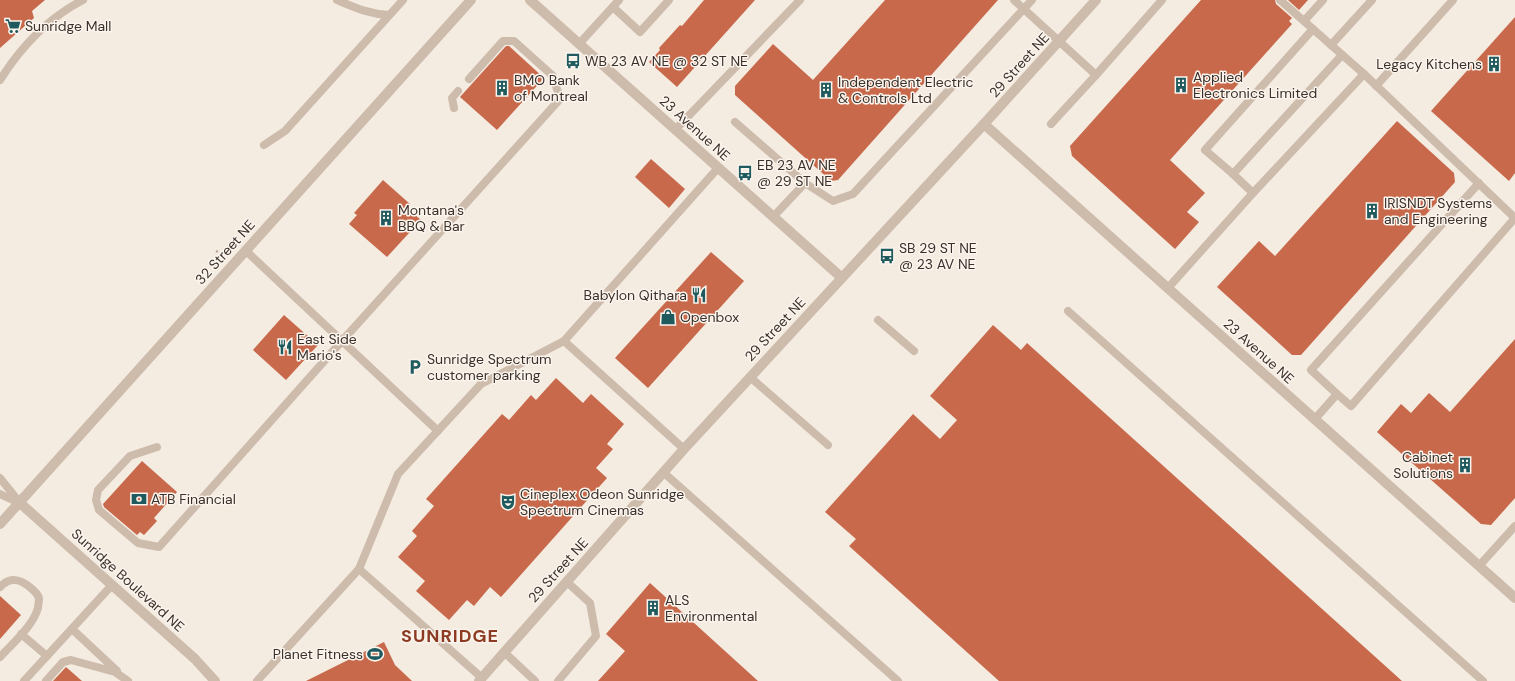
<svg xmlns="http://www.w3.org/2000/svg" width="1515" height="681" viewBox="0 0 1515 681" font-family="'DM Sans',sans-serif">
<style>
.building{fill:#c8694b}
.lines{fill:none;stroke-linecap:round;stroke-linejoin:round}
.path{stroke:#b9a596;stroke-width:2.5;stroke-dasharray:2 2;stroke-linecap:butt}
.service{stroke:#cdbbac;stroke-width:8}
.minor{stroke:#cdbbac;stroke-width:10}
.tertiary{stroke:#cdbbac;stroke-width:10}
.labels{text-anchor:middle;stroke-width:3;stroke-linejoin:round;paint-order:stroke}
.poi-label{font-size:14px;fill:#3b302b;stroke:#fbf5ee;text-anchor:start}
.street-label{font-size:14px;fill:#3b302b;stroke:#fbf5ee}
.district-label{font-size:18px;font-weight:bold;letter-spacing:1px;fill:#8c3b22;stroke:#fbf5ee}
</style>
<rect width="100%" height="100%" fill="#f4ebe1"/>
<g class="building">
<polygon points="0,0 45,0 32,11 34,18 0,48"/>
<polygon points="704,0 755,0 677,87 649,62 660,50 659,48 680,25 682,26"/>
<polygon points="885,0 998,0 838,180 831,181 735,95 735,86 773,44 813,80"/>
<polygon points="1201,0 1275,0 1276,4 1292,18 1289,21 1292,24 1170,160 1205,193 1187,212 1199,222 1175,249 1072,156 1070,146"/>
<polygon points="1288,0 1308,0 1299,10"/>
<polygon points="1515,17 1515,173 1509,181 1431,111"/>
<polygon points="506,46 509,46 544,78 497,130 460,97"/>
<polygon points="1397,121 1454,173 1455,182 1301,355 1292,355 1217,287 1259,241 1275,256"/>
<polygon points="651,159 685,189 669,208 635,177"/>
<polygon points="383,180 410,204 407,208 421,220 387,257 349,224 357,215 354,213"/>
<polygon points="711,252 744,281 648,388 615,358"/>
<polygon points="284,315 318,345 286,380 253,350"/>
<polygon points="993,325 1021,350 1027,343 1402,681 999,681 849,546 856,539 825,512 913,414 940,439 957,420 930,396"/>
<polygon points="1515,339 1515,498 1491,525 1481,524 1377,432 1401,404 1411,413 1429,393 1450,412"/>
<polygon points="556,378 583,403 591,394 624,424 607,444 613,449 596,468 607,478 501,597 490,587 474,606 467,600 449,620 416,591 425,581 398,557 417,536 412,531 434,506 426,499 502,414 509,420 531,395 536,400"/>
<polygon points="142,461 177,492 154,518 157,521 144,535 140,532 137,535 104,507 103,504"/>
<polygon points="650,583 758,681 598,681 625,651 606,634"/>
<polygon points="0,596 21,615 0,639"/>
<polygon points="384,642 395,665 412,681 306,681"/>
<polygon points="66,667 82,681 53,681"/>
</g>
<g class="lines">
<polyline class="path" points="216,251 218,252"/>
<g class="service">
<path d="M337,0C356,8 369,14 389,15"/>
<polyline points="1014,0 1096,75 1162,0"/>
<polyline points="1280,0 1364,74 1515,218"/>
<polyline points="613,7 640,32 669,0"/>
<polyline points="1304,21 1323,0"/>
<polyline points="579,44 619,0"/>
<polyline points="1331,45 1372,0"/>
<path d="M0,80C21,47 48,18 83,0"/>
<polyline points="1376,86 1453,0"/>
<polyline points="454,108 452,98 458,91"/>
<polyline points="735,122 805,183"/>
<polyline points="1051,124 1096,75"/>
<polyline points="675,130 800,0"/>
<polyline points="264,145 285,131 403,0"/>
<polyline points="1233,174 1205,150 1313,29"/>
<polyline points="1253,193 1233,174 1342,55"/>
<polyline points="773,217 805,183 833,201 853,194 1032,0"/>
<polyline points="245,250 438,431"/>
<polyline points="1168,288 1253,193 1364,74"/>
<polyline points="1068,311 1483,681"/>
<polyline points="878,320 914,351"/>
<polyline points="750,377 828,445"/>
<polyline points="1337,394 1311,370 1479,183"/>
<polyline points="1315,419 1337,394 1351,406 1515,218"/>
<polyline points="157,447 130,456 98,490 96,500 99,510 138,543 159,547 342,341 560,99 553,76 514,41 503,41 469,79"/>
<polyline points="684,449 564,341 718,168"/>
<polyline points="663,472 898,681"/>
<polyline points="0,478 20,503"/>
<polyline points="0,494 17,502"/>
<polyline points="1479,566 1515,526"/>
<polyline points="359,569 398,474 481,384 564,341"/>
<path d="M0,587C11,575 22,580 32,589C35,592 39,595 39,599C39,601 38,606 38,608C33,626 12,644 0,657"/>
<polyline points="72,629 117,671"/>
<polyline points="21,634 47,656"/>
<polyline points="504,652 535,681"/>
<polyline points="24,681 112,585"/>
<polyline points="46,681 63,662 71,660 115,672 128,681"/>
<polyline points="257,681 359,569 482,678"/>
<polyline points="558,681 596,636 590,603 567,582"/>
</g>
<g class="minor">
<polyline points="530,0 842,278"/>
<polyline points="984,124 1515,598"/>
<polyline points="479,681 684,449 984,124 1096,0"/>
</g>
<g class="tertiary">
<polyline points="20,503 195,659 215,681"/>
<polyline points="0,524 471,0"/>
</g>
</g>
<defs>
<symbol id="supermarket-bare" viewBox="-9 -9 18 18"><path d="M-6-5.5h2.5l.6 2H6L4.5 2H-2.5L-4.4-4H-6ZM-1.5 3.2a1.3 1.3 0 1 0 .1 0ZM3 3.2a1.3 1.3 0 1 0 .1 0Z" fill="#1f5a5e" stroke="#fbf5ee" stroke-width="2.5" paint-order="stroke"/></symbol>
<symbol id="bus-bare" viewBox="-9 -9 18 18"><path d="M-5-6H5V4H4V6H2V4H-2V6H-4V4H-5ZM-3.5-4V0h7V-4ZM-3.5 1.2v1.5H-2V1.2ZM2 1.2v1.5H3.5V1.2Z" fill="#1f5a5e" stroke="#fbf5ee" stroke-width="2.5" paint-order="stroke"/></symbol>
<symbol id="building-bare" viewBox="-9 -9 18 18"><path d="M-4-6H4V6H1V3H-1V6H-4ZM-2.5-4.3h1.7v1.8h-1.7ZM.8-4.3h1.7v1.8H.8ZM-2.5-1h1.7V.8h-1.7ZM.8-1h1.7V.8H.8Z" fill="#1f5a5e" stroke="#fbf5ee" stroke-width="2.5" paint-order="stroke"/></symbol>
<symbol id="restaurant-bare" viewBox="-9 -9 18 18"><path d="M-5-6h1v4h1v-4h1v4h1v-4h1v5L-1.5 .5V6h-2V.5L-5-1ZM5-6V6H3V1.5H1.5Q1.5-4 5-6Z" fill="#1f5a5e" stroke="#fbf5ee" stroke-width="2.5" paint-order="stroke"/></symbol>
<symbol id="shop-bare" viewBox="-9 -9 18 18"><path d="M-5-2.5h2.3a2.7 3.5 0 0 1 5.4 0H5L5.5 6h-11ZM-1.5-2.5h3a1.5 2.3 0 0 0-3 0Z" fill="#1f5a5e" stroke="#fbf5ee" stroke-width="2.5" paint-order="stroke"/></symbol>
<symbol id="parking-bare" viewBox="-9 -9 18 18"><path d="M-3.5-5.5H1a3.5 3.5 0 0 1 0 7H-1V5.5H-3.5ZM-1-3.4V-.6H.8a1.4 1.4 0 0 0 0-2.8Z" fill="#1f5a5e" stroke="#fbf5ee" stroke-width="2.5" paint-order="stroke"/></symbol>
<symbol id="bank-bare" viewBox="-9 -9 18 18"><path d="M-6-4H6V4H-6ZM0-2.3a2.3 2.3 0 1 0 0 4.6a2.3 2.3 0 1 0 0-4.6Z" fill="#1f5a5e" stroke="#fbf5ee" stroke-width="2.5" paint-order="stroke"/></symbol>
<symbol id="theatre-bare" viewBox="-9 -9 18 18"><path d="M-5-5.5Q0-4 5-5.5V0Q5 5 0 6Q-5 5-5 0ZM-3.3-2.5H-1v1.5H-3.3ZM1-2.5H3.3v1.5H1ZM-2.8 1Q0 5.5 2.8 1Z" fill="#1f5a5e" stroke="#fbf5ee" stroke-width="2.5" paint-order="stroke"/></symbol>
<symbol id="stadium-bare" viewBox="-9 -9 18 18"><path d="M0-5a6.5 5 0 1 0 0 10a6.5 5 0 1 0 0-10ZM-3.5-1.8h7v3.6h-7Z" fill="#1f5a5e" stroke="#fbf5ee" stroke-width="2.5" paint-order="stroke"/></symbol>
</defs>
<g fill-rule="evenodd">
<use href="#supermarket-bare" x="2" y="15" width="22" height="22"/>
<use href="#bus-bare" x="562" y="50" width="22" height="22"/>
<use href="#building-bare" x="1483" y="53" width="22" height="22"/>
<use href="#building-bare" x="1170" y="74" width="22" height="22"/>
<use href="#building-bare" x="491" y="77" width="22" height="22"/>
<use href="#building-bare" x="815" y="79" width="22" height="22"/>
<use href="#bus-bare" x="734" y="162" width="22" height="22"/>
<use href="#building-bare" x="1361" y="200" width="22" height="22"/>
<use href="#building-bare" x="375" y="207" width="22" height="22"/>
<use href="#bus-bare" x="876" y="245" width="22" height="22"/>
<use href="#restaurant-bare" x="688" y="284" width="22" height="22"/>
<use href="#shop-bare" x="657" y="306" width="22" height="22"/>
<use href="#restaurant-bare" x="274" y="336" width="22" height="22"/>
<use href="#parking-bare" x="404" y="356" width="22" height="22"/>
<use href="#building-bare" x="1454" y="454" width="22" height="22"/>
<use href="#bank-bare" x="128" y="488" width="22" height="22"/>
<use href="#theatre-bare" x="497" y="491" width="22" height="22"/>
<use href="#building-bare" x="642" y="597" width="22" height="22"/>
<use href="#stadium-bare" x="364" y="643" width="22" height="22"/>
</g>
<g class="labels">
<g class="poi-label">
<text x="25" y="31">Sunridge Mall</text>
<text x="585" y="66">WB 23 AV NE @ 32 ST NE</text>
<text x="1482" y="69" text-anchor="end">Legacy Kitchens</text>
<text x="1193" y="82">Applied<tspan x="1193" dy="16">Electronics Limited</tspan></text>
<text x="514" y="85">BMO Bank<tspan x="514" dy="16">of Montreal</tspan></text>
<text x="838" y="87">Independent Electric<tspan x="838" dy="16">&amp; Controls Ltd</tspan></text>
<text x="757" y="170">EB 23 AV NE<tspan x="757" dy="16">@ 29 ST NE</tspan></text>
<text x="1384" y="208">IRISNDT Systems<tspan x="1384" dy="16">and Engineering</tspan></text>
<text x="398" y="215">Montana's<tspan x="398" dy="16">BBQ &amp; Bar</tspan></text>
<text x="899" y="253">SB 29 ST NE<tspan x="899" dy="16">@ 23 AV NE</tspan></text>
<text x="687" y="300" text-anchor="end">Babylon Qithara</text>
<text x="680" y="322">Openbox</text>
<text x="297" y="344">East Side<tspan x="297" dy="16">Mario's</tspan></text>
<text x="427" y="364">Sunridge Spectrum<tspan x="427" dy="16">customer parking</tspan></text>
<text x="1453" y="462" text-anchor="end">Cabinet<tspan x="1453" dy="16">Solutions</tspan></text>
<text x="520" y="499">Cineplex Odeon Sunridge<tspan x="520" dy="16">Spectrum Cinemas</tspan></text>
<text x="151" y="504">ATB Financial</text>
<text x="665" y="605">ALS<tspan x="665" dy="16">Environmental</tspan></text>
<text x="363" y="659" text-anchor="end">Planet Fitness</text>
</g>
<g class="street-label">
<text transform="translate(1019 65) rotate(-48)" y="5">29 Street NE</text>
<text transform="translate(695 128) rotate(42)" y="5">23 Avenue NE</text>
<text transform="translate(225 252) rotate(-48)" y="5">32 Street NE</text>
<text transform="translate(775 329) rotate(-47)" y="5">29 Street NE</text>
<text transform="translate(1259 351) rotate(42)" y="5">23 Avenue NE</text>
<text transform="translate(558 570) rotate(-48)" y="5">29 Street NE</text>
<text transform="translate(128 580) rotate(42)" y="5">Sunridge Boulevard NE</text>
</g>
<g class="district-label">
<text x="450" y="642">SUNRIDGE</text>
</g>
</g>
</svg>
